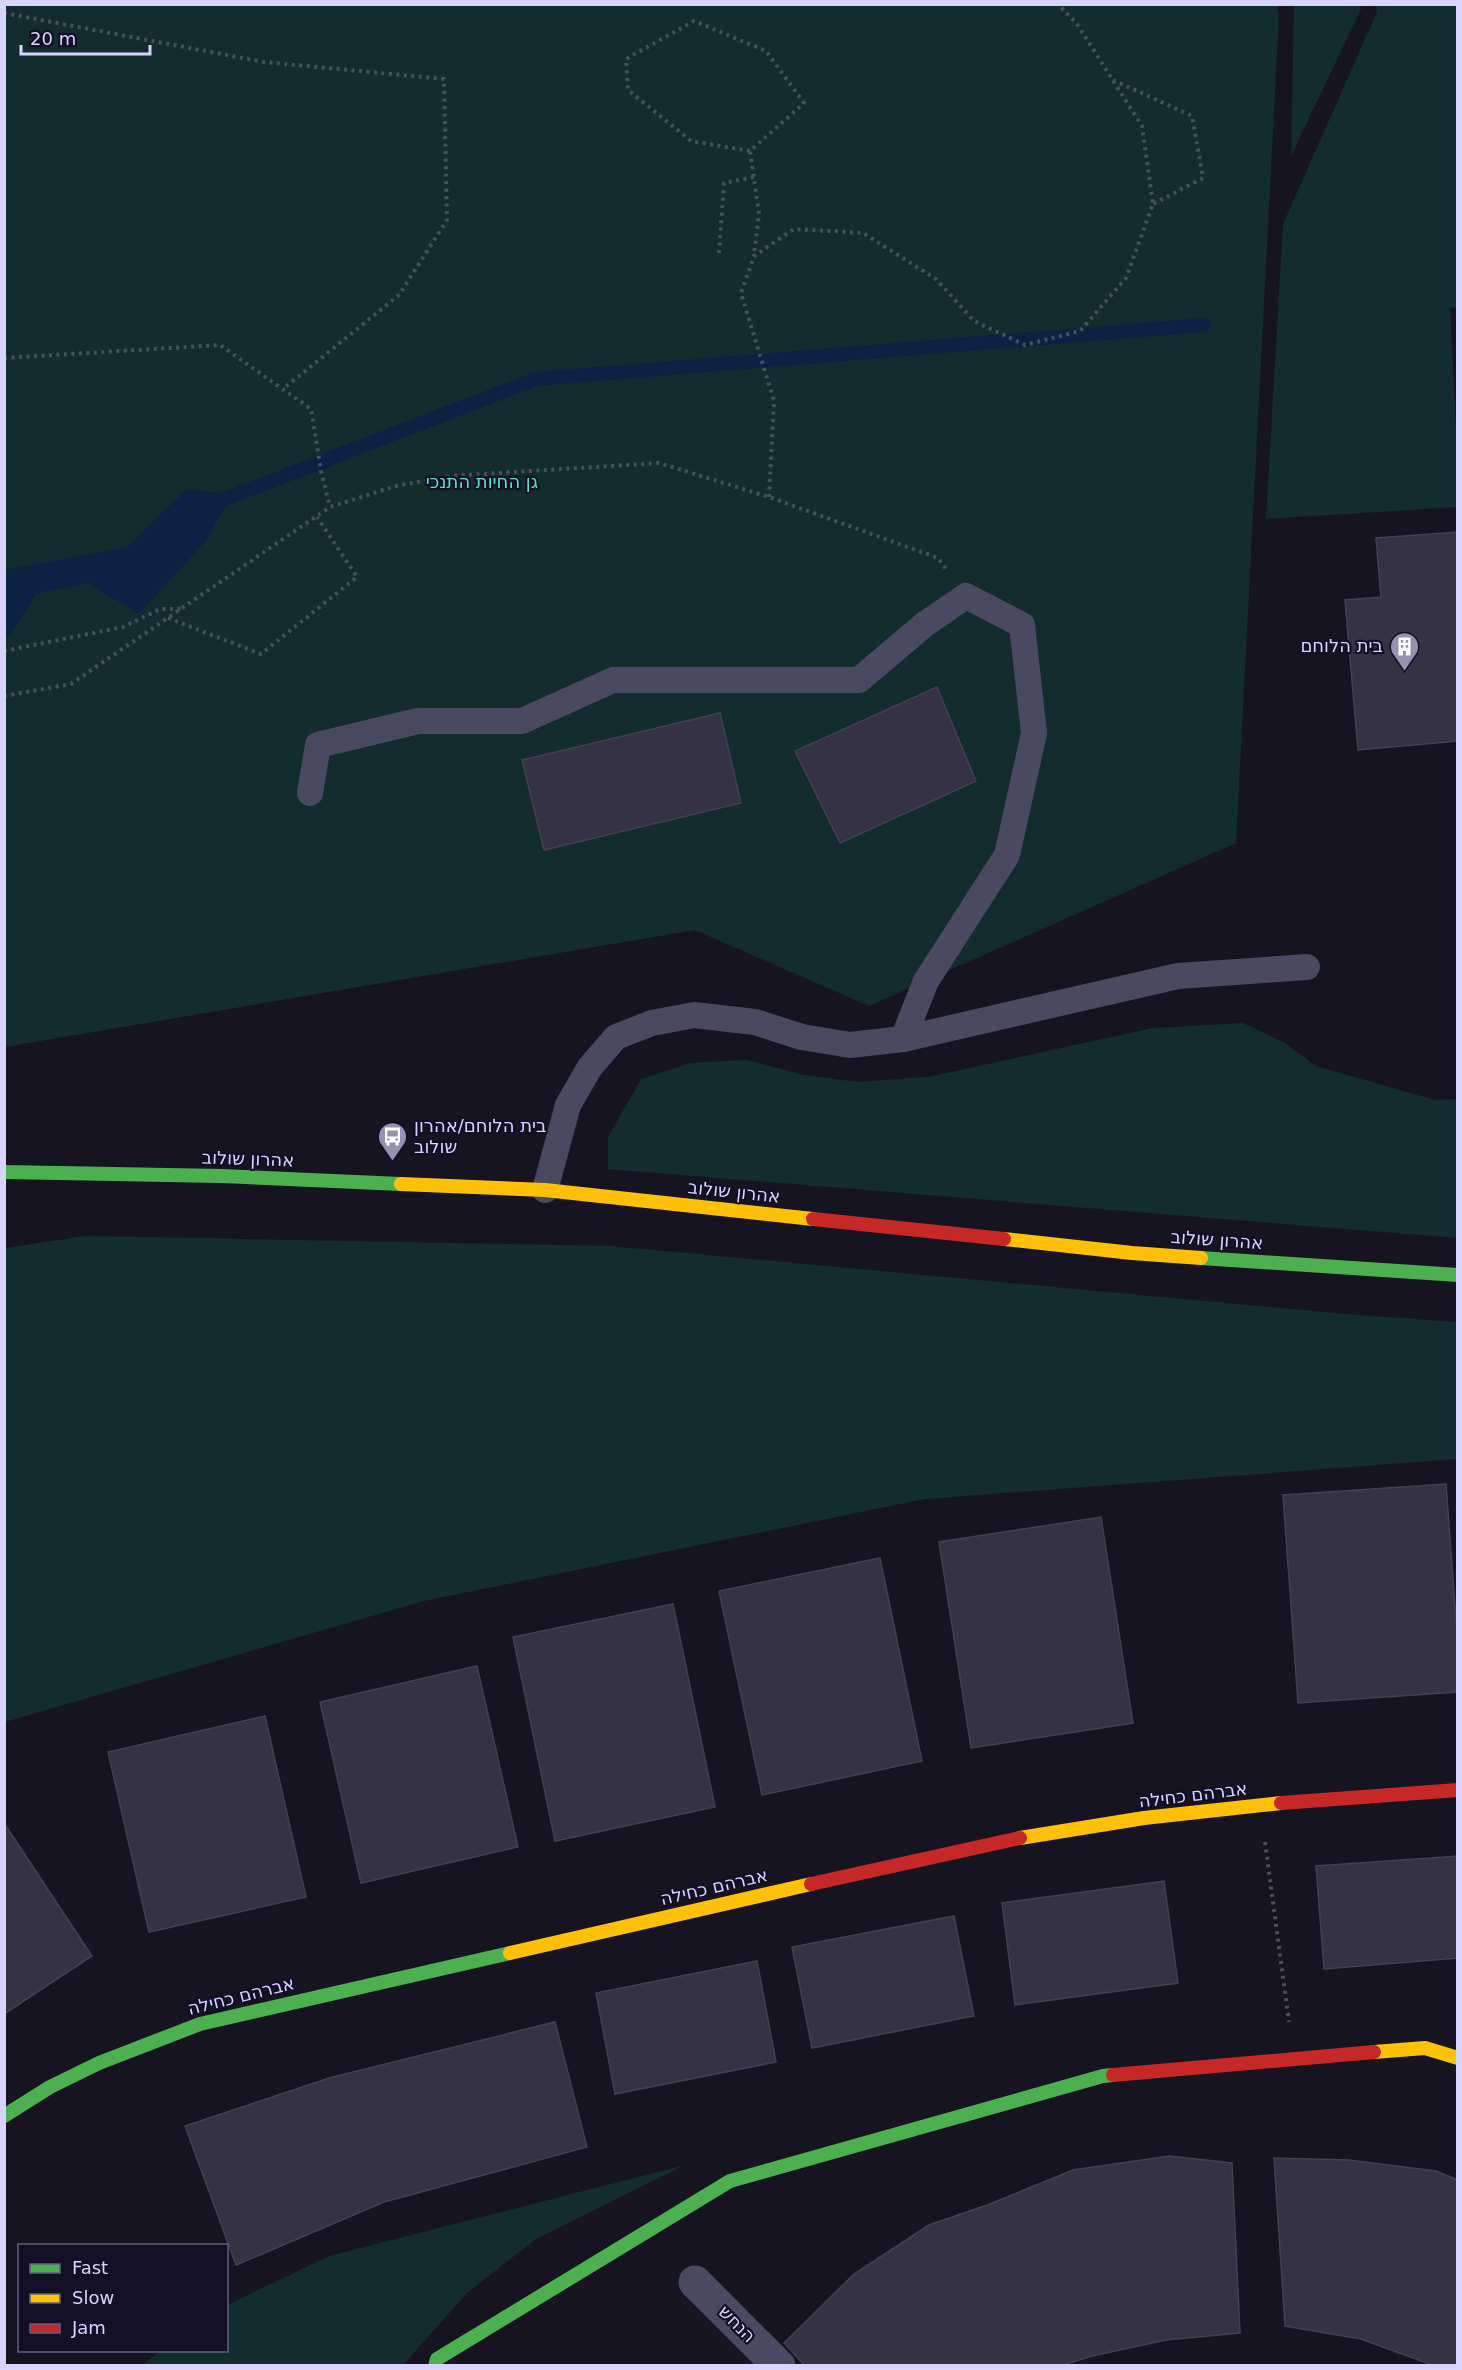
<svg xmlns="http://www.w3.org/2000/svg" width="1462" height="2370" viewBox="0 0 1462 2370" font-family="'DejaVu Sans',Heebo,sans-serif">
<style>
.green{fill:#132c2d}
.water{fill:#0d2144}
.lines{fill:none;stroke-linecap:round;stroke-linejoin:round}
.stream{stroke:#0d2144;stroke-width:14}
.building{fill:#343243;stroke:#433f54;stroke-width:1.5}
.path{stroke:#44505f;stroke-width:4;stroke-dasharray:3 4.5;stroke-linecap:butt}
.lane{stroke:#4a4962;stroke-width:26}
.street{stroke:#4a4962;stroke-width:33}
.fast{stroke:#4caf50;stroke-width:14}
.slow{stroke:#ffc107;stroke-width:14}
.jam{stroke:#c62828;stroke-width:14}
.labels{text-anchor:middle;stroke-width:4.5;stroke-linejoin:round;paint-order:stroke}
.park-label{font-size:18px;fill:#5fe0c0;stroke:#130f26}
.poi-label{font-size:18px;fill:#d9d4ff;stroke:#130f26;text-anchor:end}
.street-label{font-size:18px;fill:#d9d4ff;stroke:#130f26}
</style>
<rect width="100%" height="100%" fill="#161421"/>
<g class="green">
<polygon points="5,5 1277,5 1279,15 1236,843 869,1006 695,930 5,1047"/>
<polygon points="1294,5 1360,5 1361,9 1291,156"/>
<polygon points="1376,5 1457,5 1458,307 1450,308 1457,446 1457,507 1266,519 1283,224 1377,12"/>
<polygon points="1243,1023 1283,1042 1316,1066 1435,1100 1457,1099 1457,1238 608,1169 608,1137 641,1079 690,1063 747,1060 804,1075 858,1082 928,1077 1153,1028"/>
<polygon points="85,1236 610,1246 1357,1315 1457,1322 1457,1459 925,1499 424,1601 5,1722 5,1248"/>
<polygon points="685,2165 536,2239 467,2293 403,2365 143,2365 160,2351 226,2350 227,2305 329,2256"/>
</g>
<polygon class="water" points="187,489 233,495 204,543 139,614 88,583 36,594 11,635 5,634 5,570 127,547"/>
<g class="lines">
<polyline class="stream" points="217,502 536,379 1204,325"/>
</g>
<g class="building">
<polygon points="1458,532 1458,741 1358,750 1345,600 1381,597 1376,538"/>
<polygon points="937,687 976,781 840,843 795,751"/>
<polygon points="720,713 741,803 544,850 522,760"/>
<polygon points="1446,1484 1458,1647 1458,1692 1298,1703 1283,1495"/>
<polygon points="1101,1517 1133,1723 971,1748 939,1542"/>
<polygon points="880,1558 922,1761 762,1795 719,1591"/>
<polygon points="673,1604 715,1807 555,1841 513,1637"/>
<polygon points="477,1666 518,1847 361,1883 320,1702"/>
<polygon points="265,1716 306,1897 149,1932 108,1752"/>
<polygon points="4,1823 92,1956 4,2014"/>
<polygon points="1458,1856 1458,1958 1324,1969 1316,1866"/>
<polygon points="1164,1881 1178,1983 1015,2005 1002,1903"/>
<polygon points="954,1916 974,2016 812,2048 792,1947"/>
<polygon points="757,1961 776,2062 615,2094 596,1993"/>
<polygon points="555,2022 587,2147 384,2202 236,2265 185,2126 329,2078"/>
<polygon points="1169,2156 1232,2163 1240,2333 1166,2340 1092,2356 1060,2366 805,2366 784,2343 854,2274 929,2225 990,2204 1073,2170"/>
<polygon points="1274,2158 1349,2160 1436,2171 1458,2180 1458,2366 1435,2366 1361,2339 1285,2326"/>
</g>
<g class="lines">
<g class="path">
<polyline points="4,13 264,62 444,79 447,220 399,295 283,389"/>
<polyline points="1113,80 1192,116 1203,178 1153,204"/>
<polyline points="750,151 691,141 628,90 626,59 694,21 766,51 804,103 750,151 759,214 754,255"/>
<polyline points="719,253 724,183 754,177"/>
<polyline points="4,358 220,345 311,409 321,471 330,507"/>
<polyline points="769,497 774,401 741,293 754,256 794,229 863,233 936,279 974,321 1025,345 1080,331 1126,278 1153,204 1142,126 1077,24 1058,4"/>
<polyline points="168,618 261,654 357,577 317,517"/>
<polyline points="4,651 123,627 160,609 181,609"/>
<polyline points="4,696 71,684 330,507 396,486 450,476 659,463 769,497 938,558 946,569"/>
<polyline points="1265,1842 1289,2022"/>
</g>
<g class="lane">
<polyline points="310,793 318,745 418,721 522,721 613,680 859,680 925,624 966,596 1022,625 1034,733 1007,855 926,981 903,1039"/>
<polyline points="545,1190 568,1105 590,1067 616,1037 652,1023 694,1015 755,1022 802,1037 850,1045 903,1039 1178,976 1307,967"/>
</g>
<polyline class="street" points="695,2282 779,2366"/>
<g class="fast">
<polyline points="4,1172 222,1176 401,1184"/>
<polyline points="1201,1258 1458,1275"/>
<polyline points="4,2116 50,2087 99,2063 200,2024 510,1953"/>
<polyline points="435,2366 437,2359 730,2181 1103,2076 1113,2075"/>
</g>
<g class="slow">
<polyline points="401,1184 545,1190 813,1219"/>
<polyline points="1004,1239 1132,1253 1201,1258"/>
<polyline points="1020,1838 1144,1818 1281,1803"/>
<polyline points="510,1953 811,1884"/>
<polyline points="1374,2052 1425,2048 1458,2058"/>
</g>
<g class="jam">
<polyline points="813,1219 1004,1239"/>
<polyline points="1281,1803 1458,1790"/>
<polyline points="811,1884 1020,1838"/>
<polyline points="1113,2075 1374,2052"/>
</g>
</g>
<defs>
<symbol id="building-pin" viewBox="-11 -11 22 30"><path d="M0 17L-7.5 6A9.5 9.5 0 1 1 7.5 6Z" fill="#9591b1" stroke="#130f26"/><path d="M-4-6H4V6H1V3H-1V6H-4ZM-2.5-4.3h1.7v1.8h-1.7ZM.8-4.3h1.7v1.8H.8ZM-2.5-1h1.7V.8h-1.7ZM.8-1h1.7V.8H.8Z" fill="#fff"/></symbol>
<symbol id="bus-pin" viewBox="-11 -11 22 30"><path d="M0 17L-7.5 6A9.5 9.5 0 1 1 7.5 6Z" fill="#9591b1" stroke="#130f26"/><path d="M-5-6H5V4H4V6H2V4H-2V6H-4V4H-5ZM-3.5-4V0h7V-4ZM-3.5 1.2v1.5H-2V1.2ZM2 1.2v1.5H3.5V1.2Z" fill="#fff"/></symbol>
</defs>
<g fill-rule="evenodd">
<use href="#building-pin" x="1388" y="630" width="33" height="45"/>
<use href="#bus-pin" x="376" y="1120" width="33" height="45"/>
</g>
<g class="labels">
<g class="park-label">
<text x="482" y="488">גן החיות התנכי</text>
</g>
<g class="poi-label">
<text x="1383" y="652">בית הלוחם</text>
<text x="414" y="1132" text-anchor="start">בית הלוחם/אהרון<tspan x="414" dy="21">שולוב</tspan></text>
</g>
<g class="street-label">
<text transform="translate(248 1159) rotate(2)" y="6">אהרון שולוב</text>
<text transform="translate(734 1192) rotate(6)" y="6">אהרון שולוב</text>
<text transform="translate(1217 1240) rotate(4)" y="6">אהרון שולוב</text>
<text transform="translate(1193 1795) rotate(-7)" y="6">אברהם כחילה</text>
<text transform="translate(714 1887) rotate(-13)" y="6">אברהם כחילה</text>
<text transform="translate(241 1996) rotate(-14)" y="6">אברהם כחילה</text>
<text transform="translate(737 2324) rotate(45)" y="6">הנחש</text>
</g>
</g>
<rect width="1462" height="2370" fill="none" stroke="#d9d4ff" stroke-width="12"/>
<rect x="18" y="2244" width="210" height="108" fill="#130f26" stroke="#625e7d" stroke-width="1.5"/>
<rect x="30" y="2264" width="30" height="9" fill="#4caf50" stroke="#625e7d" stroke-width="1.5"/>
<text x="72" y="2274" font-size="18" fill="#d9d4ff">Fast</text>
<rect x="30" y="2294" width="30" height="9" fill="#ffc107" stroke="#625e7d" stroke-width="1.5"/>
<text x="72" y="2304" font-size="18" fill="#d9d4ff">Slow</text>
<rect x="30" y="2324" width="30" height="9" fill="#c62828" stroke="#625e7d" stroke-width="1.5"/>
<text x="72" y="2334" font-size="18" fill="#d9d4ff">Jam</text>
<path d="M21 45v9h129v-9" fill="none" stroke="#d9d4ff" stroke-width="3"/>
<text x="30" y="45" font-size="18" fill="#d9d4ff" stroke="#130f26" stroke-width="4.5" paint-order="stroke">20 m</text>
</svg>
